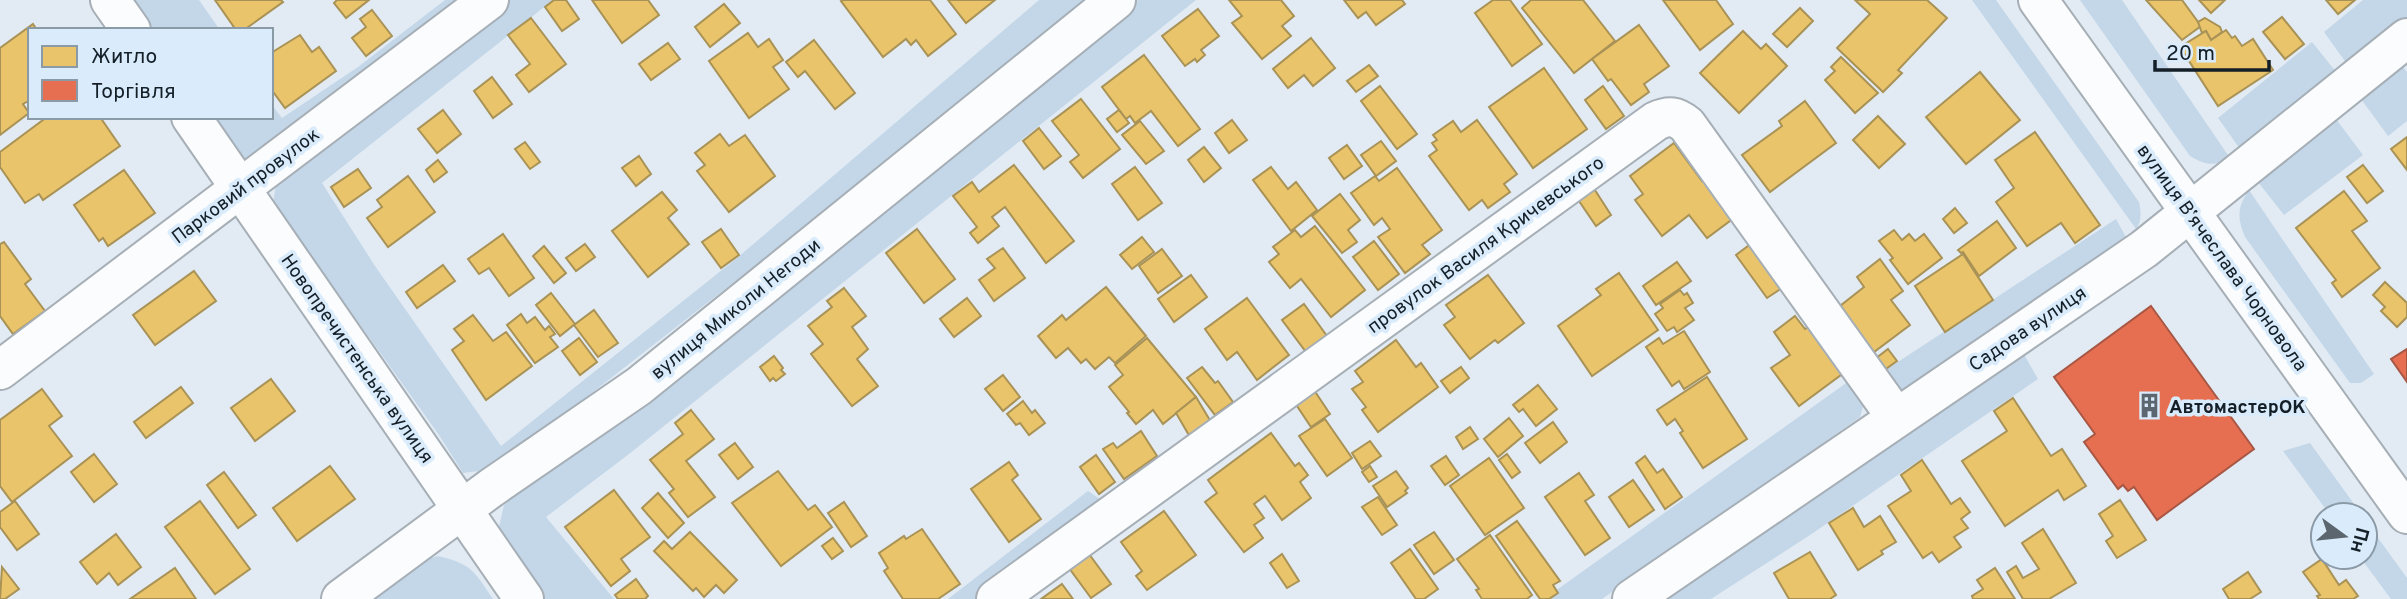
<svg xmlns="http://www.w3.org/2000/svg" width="2407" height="599" viewBox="0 0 2407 599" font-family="Overpass,sans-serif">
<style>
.green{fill:#c3d7e9}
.homes{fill:#e9c46a;stroke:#a99256;stroke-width:2}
.shops{fill:#e76f51;stroke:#a85745;stroke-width:2}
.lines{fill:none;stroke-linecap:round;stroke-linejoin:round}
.minor-casing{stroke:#a6aeb6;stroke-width:42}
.major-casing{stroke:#a6aeb6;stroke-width:42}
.minor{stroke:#fbfcfd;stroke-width:38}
.major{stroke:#fbfcfd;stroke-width:38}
.labels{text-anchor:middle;stroke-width:7;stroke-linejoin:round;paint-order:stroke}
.street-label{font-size:19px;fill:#141f28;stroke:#daecfb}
.poi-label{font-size:19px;font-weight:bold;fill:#141f28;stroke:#daecfb;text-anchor:start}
</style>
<rect width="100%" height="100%" fill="#e2ebf3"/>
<g class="green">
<polygon points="133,0 199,0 220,30 154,30"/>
<polygon points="445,0 470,0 247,162 216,117 271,117 271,104 282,118 358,67"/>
<polygon points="510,0 553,0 322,183 375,266 501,446 737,258 1039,0 1089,0 734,282 511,456 479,471 463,473 439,435 273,203 276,184 353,119"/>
<polygon points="1138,0 1196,0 629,454 546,517 614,599 544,599 498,531 504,505 521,489"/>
<path d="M1972,0H1996L2139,202C2141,212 2142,221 2136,229Z"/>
<path d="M2080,0H2122L2230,158C2214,167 2205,165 2190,156Z"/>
<polygon points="2363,0 2407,0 2407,17 2347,64 2324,32"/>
<polygon points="2312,42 2337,73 2240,149 2218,118"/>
<polygon points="2402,66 2407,72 2407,121 2388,136 2361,99"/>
<polygon points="2336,119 2363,155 2284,215 2258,182"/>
<path d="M2249,190L2374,374L2361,383H2350L2245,237C2237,218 2237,207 2249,190Z"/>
<polygon points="2116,219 2127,239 1906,391 1888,388 1878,375"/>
<polygon points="2022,351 2038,379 1810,535 1711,599 1659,599"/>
<polygon points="1856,376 1864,403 1860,417 1602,599 1544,599"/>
<polygon points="2310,443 2362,515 2330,515 2283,451"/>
<polygon points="1088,491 1107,504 979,599 948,599"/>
<polygon points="2365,520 2407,578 2407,599 2391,599 2360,557 2365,557"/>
<path d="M438,556C472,564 474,571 493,599H365L412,564Z"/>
</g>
<g class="homes">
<polygon points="215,0 281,0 283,2 244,30 236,30"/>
<polygon points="337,0 369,0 346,18 334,3"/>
<polygon points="554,0 566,0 579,19 562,31 545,7"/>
<polygon points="592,0 648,0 659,15 622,43"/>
<polygon points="843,0 930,0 956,34 928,56 916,40 911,45 906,39 883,57 841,1"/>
<polygon points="948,0 995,0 966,23"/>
<polygon points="1229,0 1281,0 1294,16 1282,26 1291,36 1262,59 1232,23 1242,16"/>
<polygon points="1344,0 1402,0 1405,4 1376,25 1366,12 1358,18"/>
<polygon points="1493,0 1510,0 1542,44 1512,66 1475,13"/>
<polygon points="1531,0 1583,0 1615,41 1574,73 1522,8"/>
<polygon points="1663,0 1716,0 1733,24 1700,50"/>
<polygon points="1855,0 1927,0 1947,18 1898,70 1902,73 1883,92 1837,48 1870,14"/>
<polygon points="2146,0 2182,0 2201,26 2182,40"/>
<polygon points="2199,0 2225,0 2211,13"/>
<polygon points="2326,0 2355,0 2338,14"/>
<polygon points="724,4 740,23 710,47 695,27"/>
<polygon points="1800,8 1813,21 1787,47 1773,34"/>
<polygon points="1198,9 1219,36 1201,50 1205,55 1197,62 1195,59 1185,66 1162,36"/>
<polygon points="372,10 392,36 366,56 352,38 366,27 360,19"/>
<polygon points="2282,17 2304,44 2285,59 2263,32"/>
<polygon points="531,18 566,64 529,92 516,75 530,64 508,35"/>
<polygon points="2205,18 2220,27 2222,32 2211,40 2206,31 2202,33 2198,22"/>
<polygon points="33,24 37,30 30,30 30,100 23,104 29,113 0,135 0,48"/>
<polygon points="1639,25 1669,66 1644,84 1649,92 1631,105 1611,79 1608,81 1592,59"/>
<polygon points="2226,30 2232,38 2235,36 2242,46 2253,39 2273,70 2218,106 2180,47 2206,31 2211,40"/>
<polygon points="1743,31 1761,49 1766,44 1787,66 1739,113 1700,73"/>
<polygon points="748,33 758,47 769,39 783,60 773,67 789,89 749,118 709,61"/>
<polygon points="300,35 312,52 319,47 336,71 285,108 271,89 271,53"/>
<polygon points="1311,38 1335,68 1313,86 1304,75 1288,88 1273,69"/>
<polygon points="814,40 855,93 835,109 805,71 798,77 786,62"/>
<polygon points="668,43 680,59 651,80 639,64"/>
<polygon points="1144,55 1200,129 1178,146 1151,111 1135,123 1130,116 1126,119 1102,87"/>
<polygon points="1841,57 1878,93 1855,113 1825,80 1835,71 1831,67"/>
<polygon points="1369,65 1378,76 1356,92 1347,81"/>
<polygon points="1544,68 1587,129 1533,168 1489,107"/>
<polygon points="1980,72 2020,120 1966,164 1926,117"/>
<polygon points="492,77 512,104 493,118 474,91"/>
<polygon points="1380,86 1417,134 1397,149 1361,101"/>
<polygon points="1603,86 1624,116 1606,129 1585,100"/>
<polygon points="1081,99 1120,149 1083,178 1070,162 1079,155 1052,121"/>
<polygon points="1805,101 1836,143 1770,192 1742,155 1782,126 1779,121"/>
<polygon points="443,110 461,134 437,153 418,129"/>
<polygon points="1119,110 1129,123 1117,132 1107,119"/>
<polygon points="1878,116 1905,144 1879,168 1853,140"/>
<polygon points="47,117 100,117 120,146 43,200 39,194 25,203 0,167 0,152"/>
<polygon points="1232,120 1247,140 1229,153 1215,133"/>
<polygon points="1477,120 1517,174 1504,184 1510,192 1488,208 1482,200 1469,210 1429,156 1437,150 1432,143 1437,140 1433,135 1453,121 1461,132"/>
<polygon points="1140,121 1164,151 1146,164 1122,135"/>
<polygon points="1039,128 1061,156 1044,169 1023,141"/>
<polygon points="2035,132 2100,225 2075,243 2061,223 2027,246 1996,202 2014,188 1995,160"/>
<polygon points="720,134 729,146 745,135 775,176 729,212 697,171 705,165 695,153"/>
<polygon points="2407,137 2407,170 2391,149"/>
<polygon points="1381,141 1396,161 1376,176 1361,155"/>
<polygon points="525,142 540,162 530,169 515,149"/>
<polygon points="1674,143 1702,181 1710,175 1738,215 1707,238 1689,215 1662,236 1635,200 1643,194 1630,176"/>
<polygon points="1347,145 1362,166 1344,179 1329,158"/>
<polygon points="1204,147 1221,168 1204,182 1188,160"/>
<polygon points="639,156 651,174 636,186 622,168"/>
<polygon points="438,160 447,172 434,182 426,170"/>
<polygon points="1014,165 1074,241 1046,263 1005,207 992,217 999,226 978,243 970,233 977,227 953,196 972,182 979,192"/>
<polygon points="2363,165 2383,191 2367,203 2347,177"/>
<polygon points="1135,167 1162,203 1138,220 1112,184"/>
<polygon points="1271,167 1288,189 1296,182 1317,210 1291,231 1253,180"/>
<polygon points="1397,168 1442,230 1422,245 1430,254 1405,273 1378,237 1390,229 1382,218 1374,225 1351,193 1375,176 1379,181"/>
<polygon points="358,169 371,188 344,207 331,187"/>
<polygon points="124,170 155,213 108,246 103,238 99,241 74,205"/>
<polygon points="408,176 435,212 388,247 367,218 382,207 377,200"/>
<polygon points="1593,187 1611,215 1596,226 1577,198"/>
<polygon points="2344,191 2367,221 2352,231 2380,268 2342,297 2332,283 2336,280 2296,228"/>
<polygon points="662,192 677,210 668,218 689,244 648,277 612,231"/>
<polygon points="1340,194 1360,220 1348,230 1357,242 1342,253 1312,216"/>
<polygon points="1955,208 1967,223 1954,233 1943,219"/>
<polygon points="1997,221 2016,248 1979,276 1963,252 1961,253 1958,250"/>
<polygon points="1315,226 1365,290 1331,317 1301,279 1290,288 1269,262 1279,254 1273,247 1295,230 1301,237"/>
<polygon points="721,229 739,255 721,268 702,242"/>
<polygon points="917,229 955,279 924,303 886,253"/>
<polygon points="1894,230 1902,240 1909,234 1915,241 1924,234 1942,258 1908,284 1890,260 1893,258 1879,241"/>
<polygon points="503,234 534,278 509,296 489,268 479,274 468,259"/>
<polygon points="1142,237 1154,252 1132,269 1120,255"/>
<polygon points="1756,240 1788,284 1767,298 1736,255"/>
<polygon points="1374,241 1399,274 1378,290 1353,257"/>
<polygon points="4,242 31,279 25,284 45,311 13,334 0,316 0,244"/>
<polygon points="585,244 595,257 576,271 566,258"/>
<polygon points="544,246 566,273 554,283 533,256"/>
<polygon points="1003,248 1025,278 994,301 979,280 995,268 987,259"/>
<polygon points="1162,249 1182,276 1158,293 1139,266"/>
<polygon points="1963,254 1993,300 1945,332 1915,286"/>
<polygon points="1880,259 1903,291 1891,300 1910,325 1874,352 1840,306 1864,287 1857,277"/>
<polygon points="1677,262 1691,281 1656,305 1643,286"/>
<polygon points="443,265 455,281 417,308 406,292"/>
<polygon points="194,271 216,301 155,345 133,315"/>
<polygon points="1619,273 1658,330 1592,376 1558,326 1601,295 1596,289"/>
<polygon points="1191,275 1207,297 1174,322 1158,299"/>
<polygon points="1488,275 1524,323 1498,343 1495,340 1470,359 1444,325 1455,317 1446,305"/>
<polygon points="2385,282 2407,303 2407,317 2397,327 2381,311 2385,307 2373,295"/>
<polygon points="1106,287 1146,336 1115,363 1109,357 1095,369 1086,359 1081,363 1068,348 1056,358 1038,336 1062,315 1066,320"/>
<polygon points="844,288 866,316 852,327 868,349 857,359 878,386 852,406 811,354 823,344 808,326 832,307 827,301"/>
<polygon points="1680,290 1684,295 1687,293 1693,303 1685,308 1694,320 1677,332 1674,327 1667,331 1655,314 1663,308 1660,304"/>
<polygon points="551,293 575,324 560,336 536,305"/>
<polygon points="967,298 981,316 954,337 940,319"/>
<polygon points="1247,298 1289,355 1257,380 1237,352 1227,360 1205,329"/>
<polygon points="1304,304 1327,336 1306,352 1282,320"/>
<polygon points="594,310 618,343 598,357 574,325"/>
<polygon points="521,314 527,323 535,317 545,330 549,326 555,334 550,337 558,347 535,363 507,325"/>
<polygon points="473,315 493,341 506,332 532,366 486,400 452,350 464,341 454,329"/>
<polygon points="1795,316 1805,329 1811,325 1845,372 1799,406 1771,368 1790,355 1774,332"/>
<polygon points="1684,331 1710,372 1684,389 1679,381 1672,386 1646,347 1659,338 1663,344"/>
<polygon points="579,338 597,362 580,375 562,351"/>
<polygon points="1147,338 1196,397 1163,424 1153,410 1136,424 1127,413 1129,412 1109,387 1123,375 1115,365"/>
<polygon points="1396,340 1416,367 1421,363 1438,387 1378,432 1362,410 1366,407 1352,389 1363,382 1355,371"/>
<polygon points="1888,349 1897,361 1883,371 1875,359"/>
<polygon points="774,356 783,368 781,370 785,374 776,381 773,378 770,381 760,367"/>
<polygon points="1202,367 1215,383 1218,381 1233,402 1215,415 1187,378"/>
<polygon points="1461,367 1469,378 1450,393 1441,381"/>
<polygon points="1003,375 1020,397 1003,411 985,389"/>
<polygon points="1707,377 1747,439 1703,468 1680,433 1683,431 1675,419 1667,425 1657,410"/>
<polygon points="271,379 295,411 255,441 231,408"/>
<polygon points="1538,385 1557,409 1536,426 1523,409 1519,412 1513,405"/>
<polygon points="181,387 193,403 146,438 134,422"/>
<polygon points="42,389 62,416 49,426 72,456 12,502 0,486 0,420"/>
<polygon points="1314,390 1330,414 1311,427 1295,403"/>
<polygon points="1196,397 1211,422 1190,437 1176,413"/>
<polygon points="2013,398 2051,456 2062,449 2086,486 2064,500 2058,490 2005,526 1962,461 2007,431 1994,411"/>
<polygon points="1023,401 1032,413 1035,410 1045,423 1029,435 1020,423 1016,425 1007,414"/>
<polygon points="691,410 714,439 686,461 715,497 688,517 669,493 674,489 650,460 683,434 675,423"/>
<polygon points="1509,418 1523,436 1498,457 1484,439"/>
<polygon points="1325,419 1352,458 1327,476 1299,436"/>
<polygon points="1553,422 1567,442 1540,463 1525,443"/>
<polygon points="1470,427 1478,439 1463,449 1456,437"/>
<polygon points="1141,431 1157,456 1124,479 1103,449 1113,443 1117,448"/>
<polygon points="1271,433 1295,466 1299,463 1308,475 1300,482 1311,498 1282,520 1265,496 1254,504 1264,518 1254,525 1263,538 1244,552 1205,502 1217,493 1208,480"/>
<polygon points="1370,441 1381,456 1362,469 1352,453"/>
<polygon points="735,443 753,467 738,479 719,455"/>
<polygon points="94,454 117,484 94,502 71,472"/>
<polygon points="1507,454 1520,472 1512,478 1499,460"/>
<polygon points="1096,455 1115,482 1099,494 1080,467"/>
<polygon points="1446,456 1459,475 1445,485 1431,466"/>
<polygon points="1645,456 1657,473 1663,469 1682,497 1665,509 1636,463"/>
<polygon points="1489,458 1524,508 1485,535 1450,486"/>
<polygon points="1922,460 1951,504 1960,498 1970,512 1961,519 1968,528 1954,537 1961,547 1939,562 1932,552 1923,558 1888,506 1911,491 1901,475"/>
<polygon points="1009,462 1018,475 1012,480 1041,519 1009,542 971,489"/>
<polygon points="330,466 355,499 297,541 273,508"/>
<polygon points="1370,466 1377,477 1369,482 1362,472"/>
<polygon points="778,471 808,510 815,505 832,527 781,566 732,503"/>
<polygon points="1396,471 1408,488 1405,491 1407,493 1387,507 1373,486"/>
<polygon points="224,472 256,515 238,528 207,485"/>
<polygon points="1579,473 1594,495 1585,501 1610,538 1585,555 1545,497"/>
<polygon points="1633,480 1654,510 1629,527 1609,497"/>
<polygon points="614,490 650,537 621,559 630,571 611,586 565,527"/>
<polygon points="658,493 684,523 668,538 642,508"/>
<polygon points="1378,497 1397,525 1382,535 1362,507"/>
<polygon points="2120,500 2146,540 2117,558 2106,541 2113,536 2099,514"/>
<polygon points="15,501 39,534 17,550 0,527 0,512"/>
<polygon points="200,501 250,569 215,594 165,527"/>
<polygon points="844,502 867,536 851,547 828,513"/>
<polygon points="1853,508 1864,527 1880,516 1896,542 1881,551 1883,554 1858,570 1829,523"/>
<polygon points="1164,511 1196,555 1147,590 1136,576 1142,571 1121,542"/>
<polygon points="1517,521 1560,581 1553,585 1558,593 1549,599 1540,599 1496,536"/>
<polygon points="922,529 960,584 938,599 903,599 884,571 888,568 879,553 904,536 906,539"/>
<polygon points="2043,529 2076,583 2049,599 2023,599 2007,572 2016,566 2023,578 2039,569 2022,543"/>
<polygon points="690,532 737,580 724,593 716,585 704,597 696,588 693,591 654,551 664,541 672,549"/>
<polygon points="1434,532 1454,560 1434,574 1414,545"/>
<polygon points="116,534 141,567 118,585 109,573 97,584 80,562"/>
<polygon points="1490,535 1532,595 1527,599 1482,599 1476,590 1479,589 1457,559"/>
<polygon points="833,538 843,551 832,559 822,546"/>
<polygon points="1410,549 1438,589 1424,599 1416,599 1391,563"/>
<polygon points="1810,552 1836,595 1830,599 1789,599 1774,573"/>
<polygon points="1089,554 1111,584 1091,598 1069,568"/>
<polygon points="1282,554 1299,581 1287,588 1270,563"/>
<polygon points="2322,559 2339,585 2346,580 2358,596 2353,599 2319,599 2317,596 2320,595 2303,572"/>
<polygon points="2,567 19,589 5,599 0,599"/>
<polygon points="175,568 196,599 130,599"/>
<polygon points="1995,568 2015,599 1973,599 1972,596 1983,589 1977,580"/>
<polygon points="2248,572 2261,592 2250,599 2229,599 2223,589"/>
<polygon points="636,579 648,596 645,599 618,599 615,595"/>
<polygon points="1062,584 1073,599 1041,599"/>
</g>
<g class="shops">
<polygon points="2151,306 2254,449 2157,520 2134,487 2128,491 2123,485 2118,489 2084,442 2095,434 2054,377"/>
<polygon points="2407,349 2407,382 2391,359"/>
</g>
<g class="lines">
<defs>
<g id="minor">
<polyline points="110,0 131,30"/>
<polyline points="191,117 524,599"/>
<polyline points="0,370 489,0"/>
<polyline points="341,599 491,488 639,386 1116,0"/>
<path d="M996,599L1656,121C1669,115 1676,116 1687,125L1896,417"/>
<polyline points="1632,599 2144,249 2407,38"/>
</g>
<polyline id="major" points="2038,0 2407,514"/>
</defs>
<use href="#minor" class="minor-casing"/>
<use href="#major" class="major-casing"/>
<use href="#minor" class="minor"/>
<use href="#major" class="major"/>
</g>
<defs>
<symbol id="building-bare" viewBox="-9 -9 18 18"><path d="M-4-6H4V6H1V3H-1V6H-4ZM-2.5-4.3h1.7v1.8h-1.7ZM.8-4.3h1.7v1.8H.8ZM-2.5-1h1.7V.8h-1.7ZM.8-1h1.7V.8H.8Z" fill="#5c666f" stroke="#daecfb" stroke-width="2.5" paint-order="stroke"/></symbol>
</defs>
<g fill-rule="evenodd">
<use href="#building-bare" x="2132" y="388" width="35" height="35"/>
</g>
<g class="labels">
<g class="street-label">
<text transform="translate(245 185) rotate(-37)" y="7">Парковий провулок</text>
<text transform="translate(1485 244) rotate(-36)" y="7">провулок Василя Кричевського</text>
<text transform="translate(2223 257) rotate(54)" y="7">вулиця Вʼячеслава Чорновола</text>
<text transform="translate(735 308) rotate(-39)" y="7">вулиця Миколи Негоди</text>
<text transform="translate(2027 328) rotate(-34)" y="7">Садова вулиця</text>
<text transform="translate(358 358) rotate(55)" y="7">Новопречистенська вулиця</text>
</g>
<g class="poi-label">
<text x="2169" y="413">АвтомастерОК</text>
</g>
</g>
<rect x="28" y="28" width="245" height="91" fill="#daecfb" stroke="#8b9aa7" stroke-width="2"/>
<rect x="42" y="46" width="35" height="21" fill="#e9c46a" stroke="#8b9aa7" stroke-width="2"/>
<text x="91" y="63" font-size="21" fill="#141f28">Житло</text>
<rect x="42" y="80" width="35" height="21" fill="#e76f51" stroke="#8b9aa7" stroke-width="2"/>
<text x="91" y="98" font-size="21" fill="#141f28">Торгівля</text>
<g transform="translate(2344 536) rotate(105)"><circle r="33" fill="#daecfb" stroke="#8b9aa7" stroke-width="2"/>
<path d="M0-5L12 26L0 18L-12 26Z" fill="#5c666f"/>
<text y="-10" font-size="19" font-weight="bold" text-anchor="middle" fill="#141f28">Пн</text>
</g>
<path d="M2155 60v10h114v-10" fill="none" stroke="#141f28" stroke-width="3.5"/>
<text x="2166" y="60" font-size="21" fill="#141f28" stroke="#daecfb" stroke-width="5" paint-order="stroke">20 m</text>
</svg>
